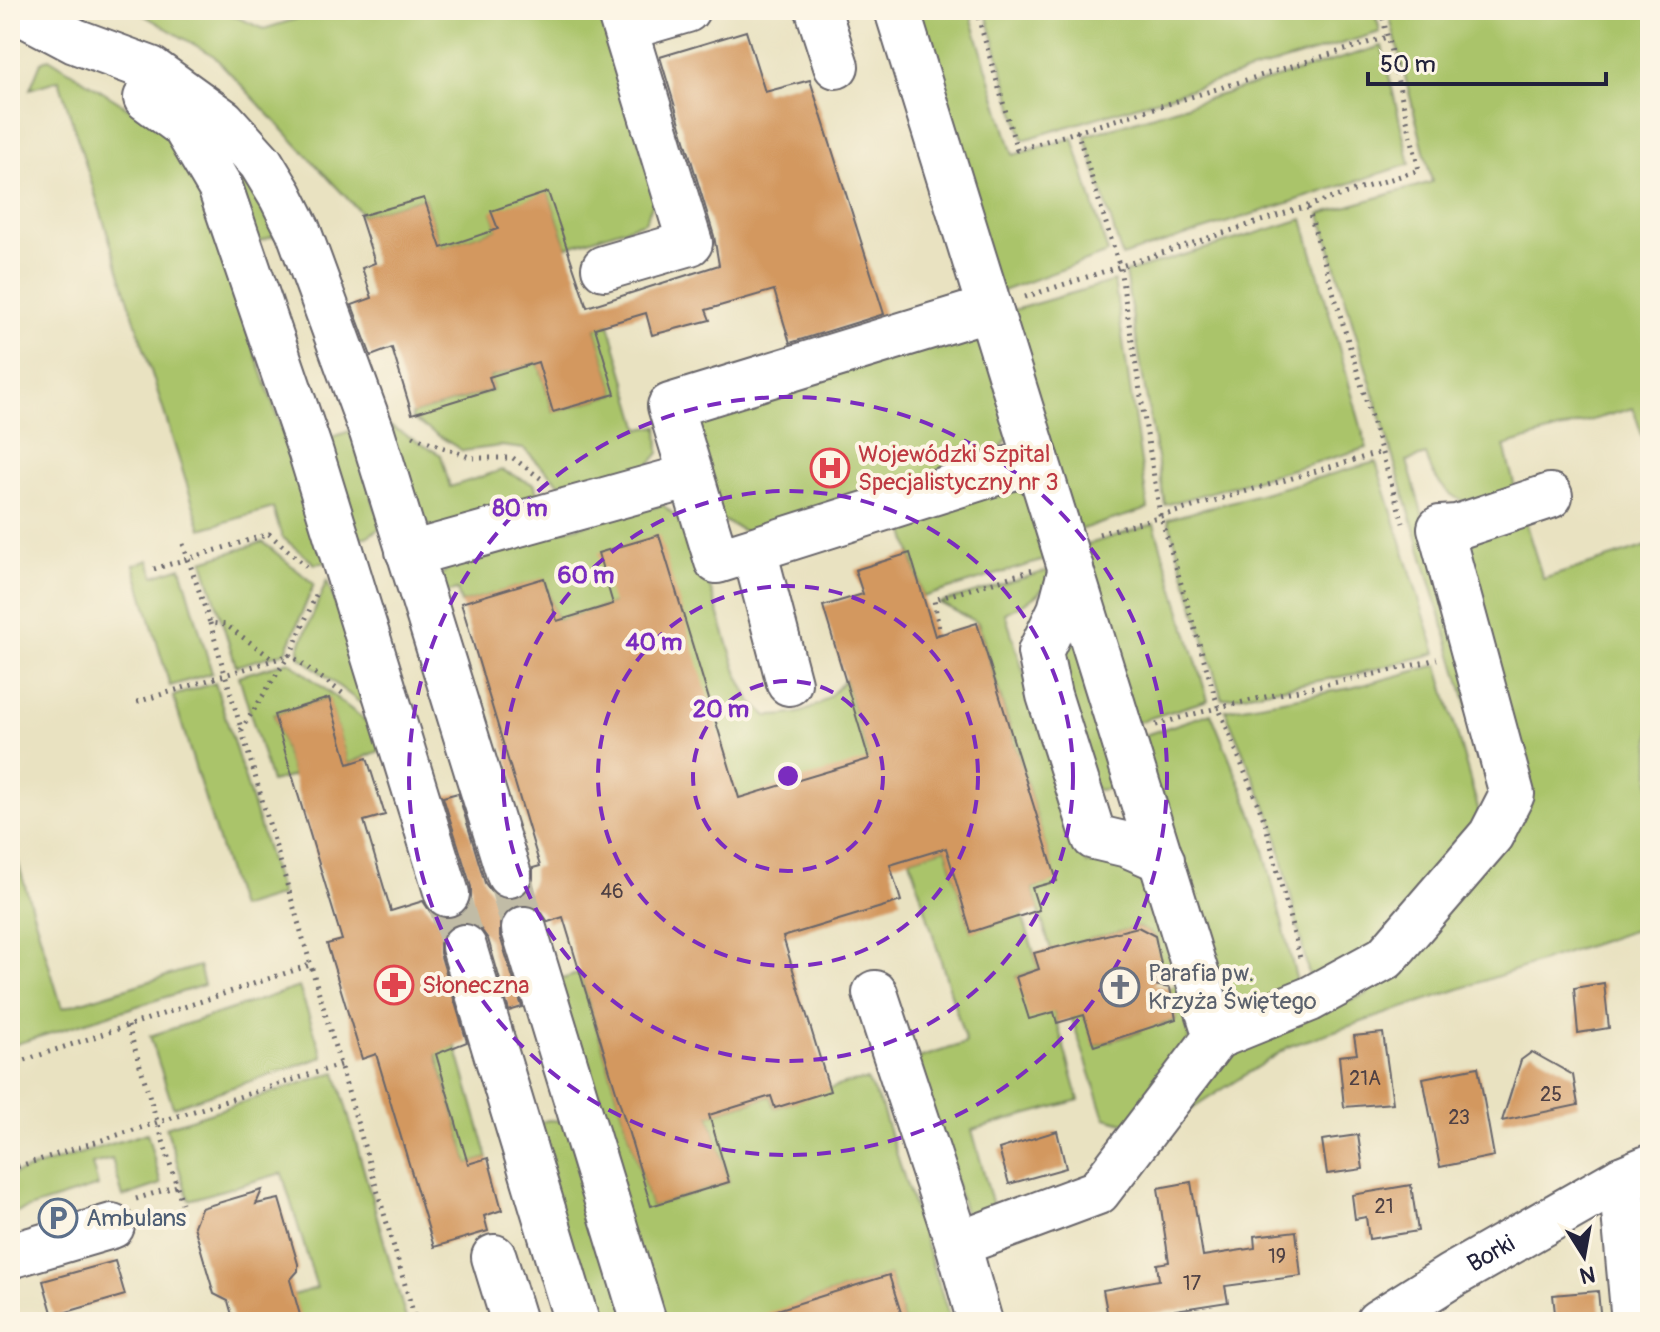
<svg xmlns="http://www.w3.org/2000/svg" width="1660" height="1332" viewBox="0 0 1660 1332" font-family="Pangolin,sans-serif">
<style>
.green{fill:#aac46a;stroke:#667352;stroke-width:2}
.building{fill:#d3985f}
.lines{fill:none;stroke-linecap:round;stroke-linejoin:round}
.minor-tunnel{stroke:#c1bca6;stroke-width:44;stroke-dasharray:44 22;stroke-linecap:butt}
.minor-casing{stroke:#68656a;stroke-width:48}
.path{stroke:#68656a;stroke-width:5;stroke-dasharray:2 6;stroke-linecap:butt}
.minor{stroke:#fff;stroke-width:44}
.ring{fill:none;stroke:#7b2cbf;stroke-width:4;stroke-dasharray:14 10}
.labels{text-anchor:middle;stroke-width:8;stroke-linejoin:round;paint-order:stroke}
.number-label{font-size:20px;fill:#4e4044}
.health-label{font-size:24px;fill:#be3a42;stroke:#fcf5e5;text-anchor:start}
.worship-label{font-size:24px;fill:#5b616d;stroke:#fcf5e5;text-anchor:start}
.service-label{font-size:24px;fill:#4e5e75;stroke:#fcf5e5;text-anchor:start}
.street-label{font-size:24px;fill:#22223b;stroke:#fcf5e5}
.centre{fill:#7b2cbf;stroke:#fcf5e5;stroke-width:4}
.ring-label{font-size:24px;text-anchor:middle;font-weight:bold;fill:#7b2cbf;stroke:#fcf5e5;stroke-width:8;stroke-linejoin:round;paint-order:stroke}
</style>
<rect width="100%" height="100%" fill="#fcf5e5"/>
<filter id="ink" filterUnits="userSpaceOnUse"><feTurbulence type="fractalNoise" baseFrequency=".0125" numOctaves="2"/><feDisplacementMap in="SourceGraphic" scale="16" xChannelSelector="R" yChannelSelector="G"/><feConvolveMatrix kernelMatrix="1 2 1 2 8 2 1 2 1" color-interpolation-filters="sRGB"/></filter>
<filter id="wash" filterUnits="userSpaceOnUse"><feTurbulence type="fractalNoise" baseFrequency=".006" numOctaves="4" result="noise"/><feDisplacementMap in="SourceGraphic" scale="32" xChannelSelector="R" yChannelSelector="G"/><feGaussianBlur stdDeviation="1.8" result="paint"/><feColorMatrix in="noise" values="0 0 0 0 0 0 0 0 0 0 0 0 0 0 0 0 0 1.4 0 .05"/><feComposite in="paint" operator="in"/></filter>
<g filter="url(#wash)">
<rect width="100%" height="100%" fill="#e9e2c1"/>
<g class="green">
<polygon points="135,10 220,10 264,29 325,10 602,10 655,198 645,222 567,247 548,193 492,212 498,229 441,248 424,198 360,216 360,212 214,56"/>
<polygon points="909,10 969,10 1013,155 1073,138 1108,253 994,294"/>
<polygon points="985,10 1375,10 1380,32 1023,140"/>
<path d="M1388,10H1650V459L1633,408L1504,446L1516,491C1505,495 1491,503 1479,503C1451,505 1432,478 1426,455L1407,461L1499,778H1489L1320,214L1432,182Z"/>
<polygon points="1382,46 1410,164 1122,256 1085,136"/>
<polygon points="49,58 169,134 187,157 328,562 315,564 282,537 273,508 201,529 59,80 30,89 41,62"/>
<polygon points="223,135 282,233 255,243"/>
<polygon points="1303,219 1367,448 1165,505 1125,273"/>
<polygon points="1114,281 1148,509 1073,532 1000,314"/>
<polygon points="609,324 640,429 658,426 659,453 648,466 571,495 524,449 501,446 463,451 412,419 412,414 493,390 489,377 538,362 553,412 615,394 595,328"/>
<polygon points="963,328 981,336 1010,435 999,451 750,534 720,519 697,432 701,420 717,403"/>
<polygon points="390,426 441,455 450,487 502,470 535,485 539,504 436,528 416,521"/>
<polygon points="350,431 382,527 366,537 355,537 320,441"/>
<polygon points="1376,462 1436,653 1360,673 1222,699 1168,519"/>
<polygon points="1013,488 1028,497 1054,557 923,597 901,517"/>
<path d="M663,505L692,531L739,678L751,702L767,716C802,717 824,707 845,679L874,775L739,798L613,604L557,621L544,579L461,603L457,590L433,596L437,579L461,556Z"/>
<polygon points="1522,512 1543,579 1650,545 1650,925 1290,1046 1181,1116 1230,1055 1252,1038 1367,994 1372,981 1521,815 1461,560 1475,534"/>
<polygon points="1154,524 1208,700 1131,724 1076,548"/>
<polygon points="263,542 314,584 286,652 236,666 203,561"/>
<polygon points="149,560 154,576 181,567 212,673 170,686 134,565"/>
<path d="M1050,570C1049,594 1024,603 1005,613L1079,850L1087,864L1111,855L1154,876L1183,963L1160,969L1155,936L1138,927L1071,944L1055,963L1032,888L1056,880L978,623L940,603Z"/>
<polygon points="327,580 375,714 300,657 299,648"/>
<polygon points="1079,633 1122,779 1114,788 1098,790 1086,781 1060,642"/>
<polygon points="289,661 380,732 384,749 348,764 328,698 274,715 293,776 271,782 239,676"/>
<polygon points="1438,665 1484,830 1364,972 1313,993 1275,827 1225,710 1351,688"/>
<polygon points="215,683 281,895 239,908 173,696"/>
<polygon points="1211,713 1259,830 1301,998 1253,1006 1215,997 1136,738"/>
<polygon points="10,836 62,1008 199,966 204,985 10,1046"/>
<polygon points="946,848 971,931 1016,917 1009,894 1015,892 1039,969 1016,977 1054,1012 1079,1100 972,1130 995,1213 970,1228 916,1059 966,1043 910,859"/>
<path d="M580,973L651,1206L729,1182L709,1115L771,1096L775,1108C805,1099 837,1082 867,1080L881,1106L951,1322H904L889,1275L798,1304L803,1322H657L551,983Z"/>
<path d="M1184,982C1209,1045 1167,1079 1131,1125L1105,1118L1068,1007L1080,1003L1095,1046L1140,1032L1142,1022L1152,1020L1160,1025L1176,1019L1170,988Z"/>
<polygon points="299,987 323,1057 173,1107 150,1036"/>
<polygon points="456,1046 488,1158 468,1164 436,1052"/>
<polygon points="336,1072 407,1322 301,1322 293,1295 317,1288 282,1173 189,1200 166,1127"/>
<polygon points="548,1120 566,1121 629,1322 592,1322 533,1125"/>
<polygon points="147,1133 161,1184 123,1197 112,1159 92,1164 98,1186 10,1214 10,1175"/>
</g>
<g id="blocks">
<g class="building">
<polygon points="746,31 765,92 810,80 884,314 790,343 774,290 706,310 710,320 652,335 646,313 595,328 615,394 553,412 538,362 489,377 493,389 412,414 392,348 371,356 352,305 372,298 362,268 375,263 360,216 424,198 441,248 498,229 491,211 548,192 587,307 719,265 714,236 660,57"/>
<polygon points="659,535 739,798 869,759 823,606 863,594 855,570 910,553 935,636 977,623 1057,881 1032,888 1039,910 971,932 946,848 890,865 901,901 783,937 830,1091 775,1108 771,1096 709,1115 729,1182 651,1206 563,917 548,922 540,910 529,905 516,905 505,913 500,924 500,936 522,1007 509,1011 488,939 480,928 470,923 456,923 445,931 440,941 440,953 467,1042 436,1054 468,1164 488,1158 502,1210 484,1216 488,1231 434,1247 376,1054 362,1059 327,944 342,940 274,715 329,698 348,764 367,758 385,815 364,821 391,911 423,901 431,913 442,918 455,918 466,910 471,899 471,887 443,797 458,793 485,883 493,894 503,899 517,899 528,891 533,880 533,868 540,866 461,603 544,578 557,621 613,604 598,553"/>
<polygon points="1138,927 1155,936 1161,964 1154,985 1170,988 1176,1019 1094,1046 1084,1015 1057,1023 1054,1012 1029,1019 1016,977 1039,969 1034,953"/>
<polygon points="1604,983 1609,1028 1578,1033 1574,988"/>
<polygon points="1383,1033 1393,1103 1344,1107 1339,1056 1357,1054 1354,1036"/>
<polygon points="1532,1052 1573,1075 1578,1105 1502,1121 1521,1060"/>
<polygon points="1478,1067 1494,1156 1440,1167 1423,1078"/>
<polygon points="1057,1131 1066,1168 1009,1184 999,1149"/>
<polygon points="1358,1135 1363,1169 1327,1174 1322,1140"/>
<polygon points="1191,1182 1203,1256 1255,1248 1254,1236 1296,1231 1301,1276 1225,1286 1228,1302 1136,1316 1137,1322 1109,1322 1103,1290 1159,1280 1157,1264 1169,1262 1158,1188"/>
<polygon points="1411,1185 1418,1231 1369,1239 1366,1217 1355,1219 1352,1195"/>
<polygon points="262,1190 256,1204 279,1199 298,1264 298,1271 290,1280 302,1322 234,1322 228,1301 214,1294 194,1226 201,1208"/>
<polygon points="115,1261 125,1295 53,1316 43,1281"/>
<polygon points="889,1275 904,1322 759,1322 758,1316"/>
<polygon points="1598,1291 1601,1322 1556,1322 1553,1295"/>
</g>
</g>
</g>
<g filter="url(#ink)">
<use href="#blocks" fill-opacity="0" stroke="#68656a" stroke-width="2"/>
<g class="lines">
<g class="minor-tunnel">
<polyline points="509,875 524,929"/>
<polyline points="447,894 464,947"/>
</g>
<defs>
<g id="minor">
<polyline points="16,10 75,41 151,69 223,121 261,163 281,196 298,230 372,432 509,875"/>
<polyline points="818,10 836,66"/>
<polyline points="897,10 1216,1037"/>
<polyline points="625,28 687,10"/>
<polyline points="146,98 184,126 220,187 310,450 447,894"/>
<polyline points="604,268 690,243 619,10"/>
<polyline points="990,308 670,406 717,561 1037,460"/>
<polyline points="754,550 789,683"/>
<polyline points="408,551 421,551 691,476"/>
<polyline points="1071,568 1060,610 1040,652 1049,695 1094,837 1128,845 1162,860"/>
<polyline points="524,929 644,1322"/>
<polyline points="464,947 577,1322"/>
<polyline points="875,993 958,1244 980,1322"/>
<polyline points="1621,1179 1634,1322"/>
<polyline points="958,1244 1098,1192 1216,1037 1310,999 1385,958 1491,835 1512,794 1440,528 1457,527 1550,496"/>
<polyline points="10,1256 112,1226"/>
<polyline points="494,1257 514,1322"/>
<path id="s1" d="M1378,1322L1451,1276L1621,1179L1650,1167"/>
</g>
</defs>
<use href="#minor" class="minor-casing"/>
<g class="path">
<polyline points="976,10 1017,150 1387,37"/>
<polyline points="1077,131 1120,268 1160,514 1218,706 1265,822 1301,962"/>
<polyline points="1308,208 1403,523"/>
<polyline points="1025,297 1419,170 1381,10"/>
<polyline points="413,436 472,458 513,458 543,480"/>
<polyline points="1099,534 1382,452"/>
<polyline points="183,544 210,623 226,625 273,659"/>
<polyline points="154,569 269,534 307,567"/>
<polyline points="316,595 290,655 345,695"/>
<polyline points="210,623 416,1322"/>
<polyline points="940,635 934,600 1033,570"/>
<polyline points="137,702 290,655"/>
<path d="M1156,725C1248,696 1344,684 1437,659"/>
<polyline points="241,730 289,655"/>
<polyline points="128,1026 182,1203"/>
<polyline points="10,1065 310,965"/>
<polyline points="10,1169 340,1065"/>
<polyline points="136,1199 177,1186"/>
</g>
<use href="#minor" class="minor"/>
</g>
</g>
<g class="ring">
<circle cx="788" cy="776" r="95"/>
<circle cx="788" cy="776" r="190"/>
<circle cx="788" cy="776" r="285"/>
<circle cx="788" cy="776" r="379"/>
</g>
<defs>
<symbol id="hospital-ring" viewBox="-11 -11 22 22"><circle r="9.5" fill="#fcf5e5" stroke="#e0444e" stroke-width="1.5"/><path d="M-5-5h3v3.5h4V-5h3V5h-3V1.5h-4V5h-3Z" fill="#e0444e"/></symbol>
<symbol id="pharmacy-ring" viewBox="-11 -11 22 22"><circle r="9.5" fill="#fcf5e5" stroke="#e0444e" stroke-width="1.5"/><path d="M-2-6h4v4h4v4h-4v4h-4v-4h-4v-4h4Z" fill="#e0444e"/></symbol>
<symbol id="church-ring" viewBox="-11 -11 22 22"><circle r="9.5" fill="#fcf5e5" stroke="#6b7280" stroke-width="1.5"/><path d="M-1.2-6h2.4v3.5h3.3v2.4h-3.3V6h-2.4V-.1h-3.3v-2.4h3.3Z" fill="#6b7280"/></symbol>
<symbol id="parking-ring" viewBox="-11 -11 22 22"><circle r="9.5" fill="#fcf5e5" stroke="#5c6f8a" stroke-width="1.5"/><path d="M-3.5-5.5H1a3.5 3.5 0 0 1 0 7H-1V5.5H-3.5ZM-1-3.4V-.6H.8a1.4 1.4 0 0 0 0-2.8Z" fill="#5c6f8a"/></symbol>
</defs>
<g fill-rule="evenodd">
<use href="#hospital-ring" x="808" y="446" width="44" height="44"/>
<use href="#pharmacy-ring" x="372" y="963" width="44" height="44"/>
<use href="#church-ring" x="1098" y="965" width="44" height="44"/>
<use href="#parking-ring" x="36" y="1196" width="44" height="44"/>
</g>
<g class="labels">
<g class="number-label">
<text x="612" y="898">46</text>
<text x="1365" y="1085">21A</text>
<text x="1551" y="1101">25</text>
<text x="1459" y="1124">23</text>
<text x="1384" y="1213">21</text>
<text x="1277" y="1263">19</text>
<text x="1192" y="1290">17</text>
</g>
<g class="health-label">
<text x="858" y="462">Wojewódzki Szpital<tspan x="858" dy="28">Specjalistyczny nr 3</tspan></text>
<text x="422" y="993">Słoneczna</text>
</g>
<g class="worship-label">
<text x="1148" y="981">Parafia pw.<tspan x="1148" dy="28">Krzyża Świętego</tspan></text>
</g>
<g class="service-label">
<text x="86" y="1226">Ambulans</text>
</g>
<g class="street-label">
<text dy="8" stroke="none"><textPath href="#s1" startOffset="132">Borki</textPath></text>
</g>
</g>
<circle cx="788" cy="776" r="12" class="centre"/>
<g class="ring-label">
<text x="520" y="516">80 m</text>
<text x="586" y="583">60 m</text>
<text x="654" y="650">40 m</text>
<text x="721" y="717">20 m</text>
</g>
<rect width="1660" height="1332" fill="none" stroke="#fcf5e5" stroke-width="40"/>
<g transform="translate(1584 1256) rotate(169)" stroke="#fcf5e5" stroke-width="6" paint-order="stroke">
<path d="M0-6L14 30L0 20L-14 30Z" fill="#22223b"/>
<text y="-12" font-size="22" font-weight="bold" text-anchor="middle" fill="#22223b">N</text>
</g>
<path d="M1368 72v12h238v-12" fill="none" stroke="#22223b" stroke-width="4"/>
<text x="1380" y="72" font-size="24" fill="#22223b" stroke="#fcf5e5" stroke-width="6" paint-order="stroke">50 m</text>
</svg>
